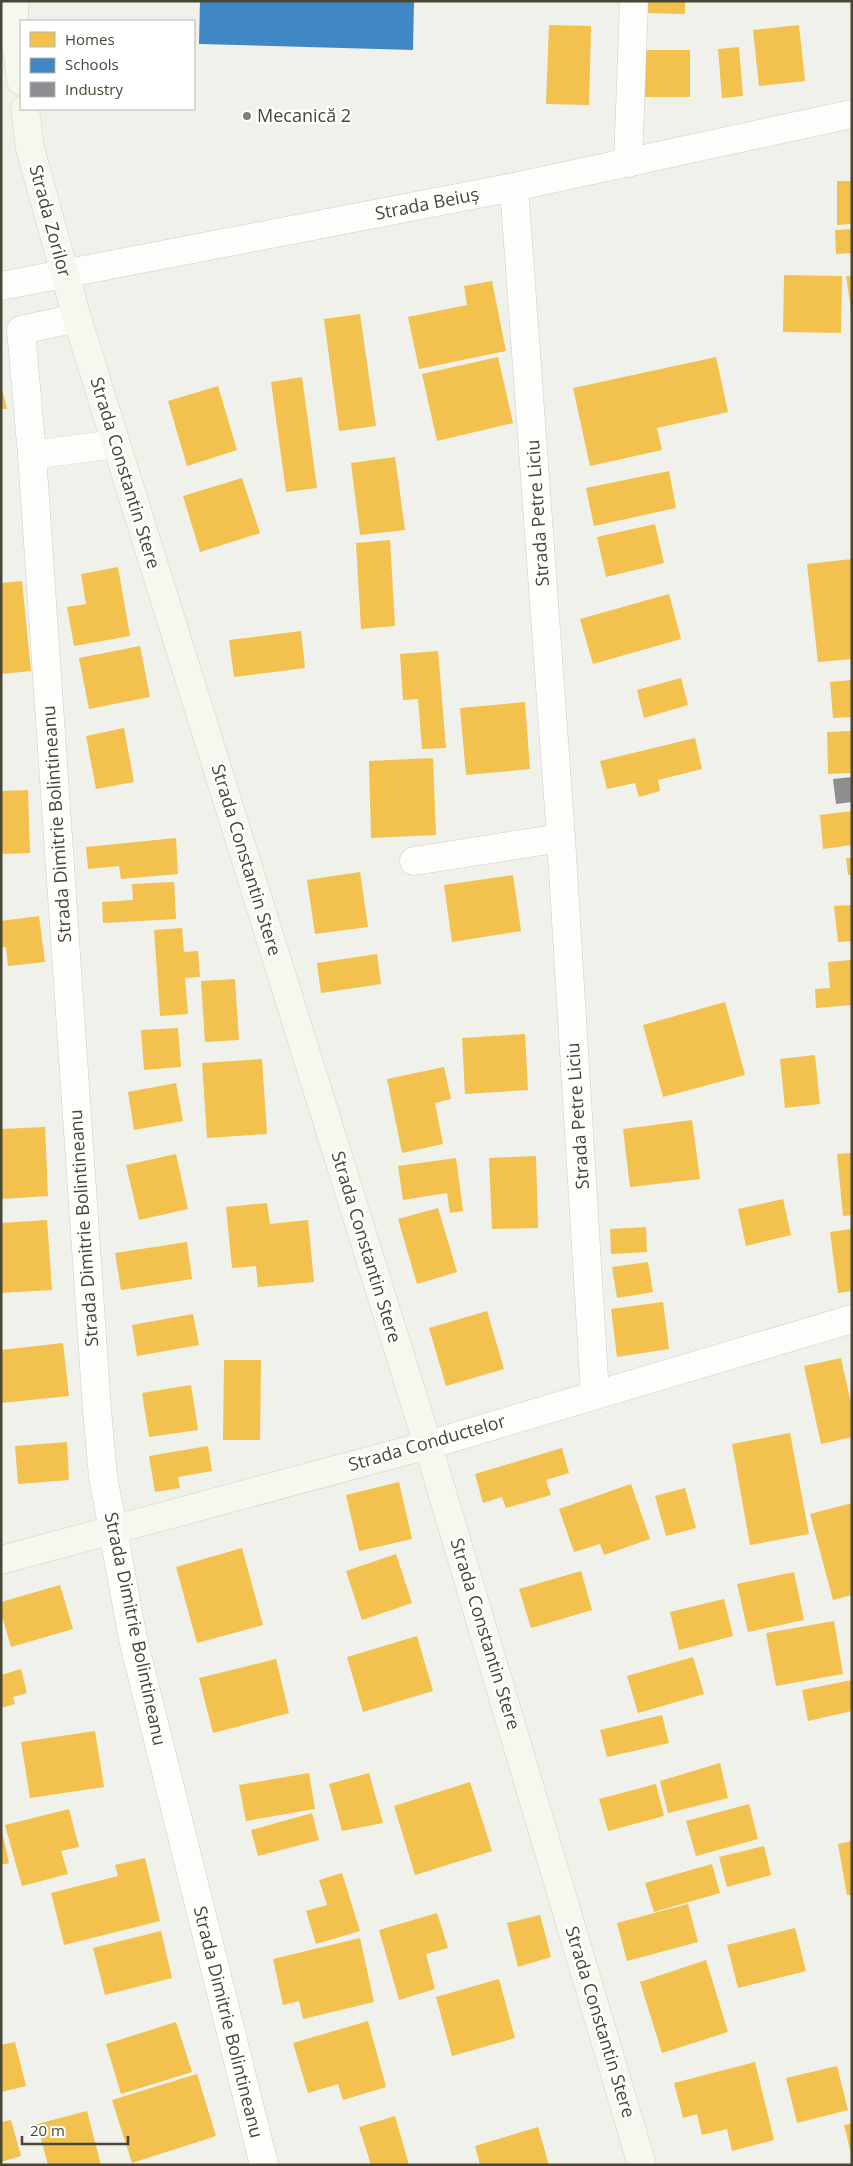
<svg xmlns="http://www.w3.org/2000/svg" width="853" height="2166" viewBox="0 0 853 2166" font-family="'Open Sans',sans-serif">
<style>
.homes{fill:#f2c14e}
.schools{fill:#3f88c5}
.industry{fill:#8d8d92}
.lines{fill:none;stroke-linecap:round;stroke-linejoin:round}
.street-casing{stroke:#cfcfc8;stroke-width:29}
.secondary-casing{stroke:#d1d1c3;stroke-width:29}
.street{stroke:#fdfdfc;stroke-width:28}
.secondary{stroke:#f6f7ef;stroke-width:28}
.poi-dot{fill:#838275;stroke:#fff;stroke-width:2}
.labels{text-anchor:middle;stroke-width:5;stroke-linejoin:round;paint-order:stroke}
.poi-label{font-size:18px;fill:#484636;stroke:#fff;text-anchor:start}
.street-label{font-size:18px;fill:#484636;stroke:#fff}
</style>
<rect width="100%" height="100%" fill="#f1f1eb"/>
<g class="homes">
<polygon points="643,1 685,1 685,14 643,13"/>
<polygon points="549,25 591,26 589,105 546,104"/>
<polygon points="799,25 805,81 759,86 753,30"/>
<polygon points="739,47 743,96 722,98 718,49"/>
<polygon points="637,50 690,50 690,97 636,97"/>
<polygon points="837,181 852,181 852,224 837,225"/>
<polygon points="852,229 852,253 836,254 835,230"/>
<polygon points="784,275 842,276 841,333 783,332"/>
<polygon points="846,276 852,276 852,309 851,310"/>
<polygon points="492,281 506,351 419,369 408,317 467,305 464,286"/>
<polygon points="360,314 376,426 339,431 324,319"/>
<polygon points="498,357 513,423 437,441 422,374"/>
<polygon points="716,357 728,412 657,428 662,450 590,466 573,388"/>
<polygon points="302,377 317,488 286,492 271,382"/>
<polygon points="1,384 7,409 1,409"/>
<polygon points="218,386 237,450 187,466 168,401"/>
<polygon points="395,457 405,530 360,535 351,463"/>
<polygon points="669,471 676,508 594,526 586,488"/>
<polygon points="242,478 260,533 200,552 183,496"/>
<polygon points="655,524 664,563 606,577 597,537"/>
<polygon points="390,540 395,626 361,629 356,543"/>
<polygon points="852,559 852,659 818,662 807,564"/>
<polygon points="118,567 130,636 74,646 67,607 86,604 81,574"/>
<polygon points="22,581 31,671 1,674 1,583"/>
<polygon points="669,594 681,639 593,664 580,619"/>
<polygon points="301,631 305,668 234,677 229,640"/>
<polygon points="140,646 150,697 89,709 79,658"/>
<polygon points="438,651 446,748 422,749 418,699 403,700 400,654"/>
<polygon points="681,678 688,705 644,718 637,690"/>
<polygon points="852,680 852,717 833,718 830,682"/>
<polygon points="525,702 530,769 466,775 460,708"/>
<polygon points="124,728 134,782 96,789 86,736"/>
<polygon points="852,731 852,773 828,774 827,732"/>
<polygon points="695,738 702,769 658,780 660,791 639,797 635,783 607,789 600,761"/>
<polygon points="433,758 436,835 371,838 369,761"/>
<polygon points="28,790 30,853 1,854 1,791"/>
<polygon points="852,811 852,845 823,849 820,815"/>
<polygon points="176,838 178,874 121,879 119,866 88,869 86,847"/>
<polygon points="846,858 852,858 852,875 848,875"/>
<polygon points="360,872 368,927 315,934 307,880"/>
<polygon points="513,875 521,931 452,942 444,885"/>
<polygon points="174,882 176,919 103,923 102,902 133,900 132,884"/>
<polygon points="852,905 852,941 838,942 834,906"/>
<polygon points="39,916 45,962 8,966 6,947 1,947 1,921"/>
<polygon points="182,928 184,952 198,951 200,977 185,978 188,1014 160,1016 154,930"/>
<polygon points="377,954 381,984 321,993 317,963"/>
<polygon points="852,960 852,1005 816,1008 815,989 830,988 828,962"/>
<polygon points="235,979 239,1040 205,1042 201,981"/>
<polygon points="725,1002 745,1075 663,1097 643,1025"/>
<polygon points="178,1028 181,1067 144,1070 141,1030"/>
<polygon points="525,1034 528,1090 465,1094 462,1038"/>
<polygon points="815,1055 820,1104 785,1108 780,1059"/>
<polygon points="262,1059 267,1134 207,1138 202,1063"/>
<polygon points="444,1067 451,1099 435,1103 443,1144 402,1153 387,1079"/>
<polygon points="176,1083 183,1121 134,1130 128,1092"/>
<polygon points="692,1120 700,1179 630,1187 623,1129"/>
<polygon points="45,1127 48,1196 1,1199 1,1129"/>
<polygon points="852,1153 852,1215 843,1216 837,1154"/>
<polygon points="176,1154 188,1209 139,1220 126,1165"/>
<polygon points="536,1156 538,1228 492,1229 489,1158"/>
<polygon points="456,1158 463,1211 450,1213 447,1193 403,1200 398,1166"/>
<polygon points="783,1199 791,1235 746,1246 738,1209"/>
<polygon points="267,1203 270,1224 308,1220 314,1282 258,1287 256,1266 232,1268 226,1207"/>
<polygon points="438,1208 457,1272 417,1284 398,1219"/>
<polygon points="47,1220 52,1290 1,1293 1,1223"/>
<polygon points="646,1227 647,1252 611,1254 610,1229"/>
<polygon points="852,1229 852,1291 838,1293 830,1232"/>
<polygon points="187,1242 192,1279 121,1290 115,1253"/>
<polygon points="648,1262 653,1292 617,1298 612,1267"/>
<polygon points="663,1302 669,1349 617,1357 611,1309"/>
<polygon points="487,1311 504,1369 446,1386 429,1328"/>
<polygon points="193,1314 199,1345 137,1356 132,1325"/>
<polygon points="63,1343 69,1396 1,1403 1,1350"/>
<polygon points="841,1358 852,1408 852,1437 821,1444 804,1366"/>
<polygon points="224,1360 261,1360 260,1440 223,1440"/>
<polygon points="191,1385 198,1430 149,1437 142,1393"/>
<polygon points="790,1433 809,1534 750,1545 732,1444"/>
<polygon points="67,1442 69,1480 18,1484 15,1446"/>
<polygon points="208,1446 212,1471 178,1477 180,1488 155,1492 149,1456"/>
<polygon points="562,1448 569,1473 546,1480 551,1495 506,1508 502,1497 483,1503 475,1474"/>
<polygon points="399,1482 412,1539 359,1551 346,1495"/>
<polygon points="631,1484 650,1539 604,1555 600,1544 574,1552 559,1509"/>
<polygon points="685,1488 696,1528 666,1536 655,1496"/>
<polygon points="852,1503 852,1595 833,1600 810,1514"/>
<polygon points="242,1548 263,1625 197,1643 176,1567"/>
<polygon points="396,1554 412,1603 362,1620 346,1571"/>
<polygon points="581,1571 592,1610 531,1628 519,1589"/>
<polygon points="794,1572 804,1620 748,1632 737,1584"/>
<polygon points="60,1585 73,1629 11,1647 1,1613 1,1602"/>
<polygon points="724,1599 733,1636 679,1650 670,1612"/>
<polygon points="834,1621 843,1674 776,1686 766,1633"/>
<polygon points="417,1636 433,1691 363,1712 347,1657"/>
<polygon points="693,1657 704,1694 638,1713 627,1676"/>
<polygon points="276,1659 289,1713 213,1733 199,1678"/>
<polygon points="21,1669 27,1693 13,1697 15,1704 1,1708 1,1675"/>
<polygon points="852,1680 852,1711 808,1721 802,1690"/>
<polygon points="662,1715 669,1743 607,1757 600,1730"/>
<polygon points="95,1731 104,1787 30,1798 21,1742"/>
<polygon points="720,1763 728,1798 668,1813 660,1781"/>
<polygon points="309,1773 315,1809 246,1821 239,1785"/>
<polygon points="369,1773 383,1823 342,1831 329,1784"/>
<polygon points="470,1782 492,1851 415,1875 394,1806"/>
<polygon points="656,1784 664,1816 608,1831 599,1799"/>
<polygon points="749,1804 758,1839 696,1856 686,1821"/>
<polygon points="69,1809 79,1847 61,1851 68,1874 22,1886 5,1825"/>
<polygon points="312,1813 319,1840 258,1856 251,1830"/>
<polygon points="1,1827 9,1863 1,1865"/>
<polygon points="852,1841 852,1895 847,1895 838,1844"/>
<polygon points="764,1846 771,1875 727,1887 719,1857"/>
<polygon points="145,1858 160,1921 64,1945 51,1893 118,1876 115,1865"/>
<polygon points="712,1864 720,1893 654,1912 645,1883"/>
<polygon points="342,1873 360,1931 316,1944 306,1911 327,1905 319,1880"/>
<polygon points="688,1904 698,1942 627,1961 617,1923"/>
<polygon points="437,1913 448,1948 426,1954 435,1989 399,2000 379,1930"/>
<polygon points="540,1915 551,1957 518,1967 507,1923"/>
<polygon points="795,1928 806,1971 738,1988 727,1945"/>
<polygon points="161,1931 172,1978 105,1995 93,1948"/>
<polygon points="360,1938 374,2002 303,2019 299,2001 283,2005 273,1959"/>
<polygon points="706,1960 728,2032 662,2053 640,1982"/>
<polygon points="499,1979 515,2038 452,2056 436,1997"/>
<polygon points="368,2021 386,2087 343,2100 338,2084 308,2093 293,2043"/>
<polygon points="176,2022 192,2072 121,2094 106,2044"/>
<polygon points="15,2042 26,2086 1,2092 1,2045"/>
<polygon points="755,2062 774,2140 732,2151 727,2129 702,2135 697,2114 683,2118 674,2083"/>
<polygon points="837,2066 848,2110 797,2123 786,2078"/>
<polygon points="197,2074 216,2136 132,2163 112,2100"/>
<polygon points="87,2111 101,2165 48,2165 37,2124"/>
<polygon points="395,2116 409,2165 371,2165 359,2127"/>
<polygon points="11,2120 21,2156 1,2162 1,2122"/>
<polygon points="852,2123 852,2154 851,2154 844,2125"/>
<polygon points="538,2127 549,2165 480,2165 475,2146"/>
</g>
<polygon class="schools" points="200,1 414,1 413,50 199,44"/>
<polygon class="industry" points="852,777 852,802 836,804 833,779"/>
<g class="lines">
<defs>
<g id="street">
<polyline points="628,163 634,1"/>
<polyline points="514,187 561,838 595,1394"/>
<polyline points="1,286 514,187 852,114"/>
<polyline points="77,318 21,330 32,455 97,1410 103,1476 133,1639 264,2165"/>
<polyline points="32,455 115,444"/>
<polyline points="414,861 561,838"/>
<polyline points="428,1445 852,1319"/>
</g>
<g id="secondary">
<polyline points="14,1 14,26 21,81"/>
<polyline points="25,109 30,148 77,318 428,1445 642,2165"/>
<polyline points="1,1560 428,1445"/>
</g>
</defs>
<use href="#street" class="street-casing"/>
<use href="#secondary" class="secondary-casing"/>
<use href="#street" class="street"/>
<use href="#secondary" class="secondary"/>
</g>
<circle class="poi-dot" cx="247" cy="116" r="5"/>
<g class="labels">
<g class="poi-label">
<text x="257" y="122">Mecanică 2</text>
</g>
<g class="street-label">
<text transform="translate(427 204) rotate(-11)" y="6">Strada Beiuș</text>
<text transform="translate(50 221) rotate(75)" y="6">Strada Zorilor</text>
<text transform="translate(125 473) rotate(73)" y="6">Strada Constantin Stere</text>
<text transform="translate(538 513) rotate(-94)" y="6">Strada Petre Liciu</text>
<text transform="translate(57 824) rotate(-94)" y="6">Strada Dimitrie Bolintineanu</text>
<text transform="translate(246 860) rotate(73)" y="6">Strada Constantin Stere</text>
<text transform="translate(578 1116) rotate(-94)" y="6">Strada Petre Liciu</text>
<text transform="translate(84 1228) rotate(-94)" y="6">Strada Dimitrie Bolintineanu</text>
<text transform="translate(366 1247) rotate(73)" y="6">Strada Constantin Stere</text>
<text transform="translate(427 1443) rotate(-16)" y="6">Strada Conductelor</text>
<text transform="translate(135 1629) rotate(78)" y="6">Strada Dimitrie Bolintineanu</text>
<text transform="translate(485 1634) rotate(73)" y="6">Strada Constantin Stere</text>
<text transform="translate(228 2022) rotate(76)" y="6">Strada Dimitrie Bolintineanu</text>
<text transform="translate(600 2022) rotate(73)" y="6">Strada Constantin Stere</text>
</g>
</g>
<rect width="853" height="2166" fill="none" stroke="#484636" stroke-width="5"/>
<rect x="20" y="20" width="175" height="90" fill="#ffffff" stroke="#b6b5af"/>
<rect x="30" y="32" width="25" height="15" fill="#f2c14e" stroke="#b6b5af"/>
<text x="65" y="45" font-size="15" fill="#484636">Homes</text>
<rect x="30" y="58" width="25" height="15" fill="#3f88c5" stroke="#b6b5af"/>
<text x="65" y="70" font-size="15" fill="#484636">Schools</text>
<rect x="30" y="82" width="25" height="15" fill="#8d8d92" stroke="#b6b5af"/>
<text x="65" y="95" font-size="15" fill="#484636">Industry</text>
<path d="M22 2136v8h106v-8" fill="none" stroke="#484636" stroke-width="2.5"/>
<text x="30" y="2136" font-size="15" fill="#484636" stroke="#ffffff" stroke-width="4" paint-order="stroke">20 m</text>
</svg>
